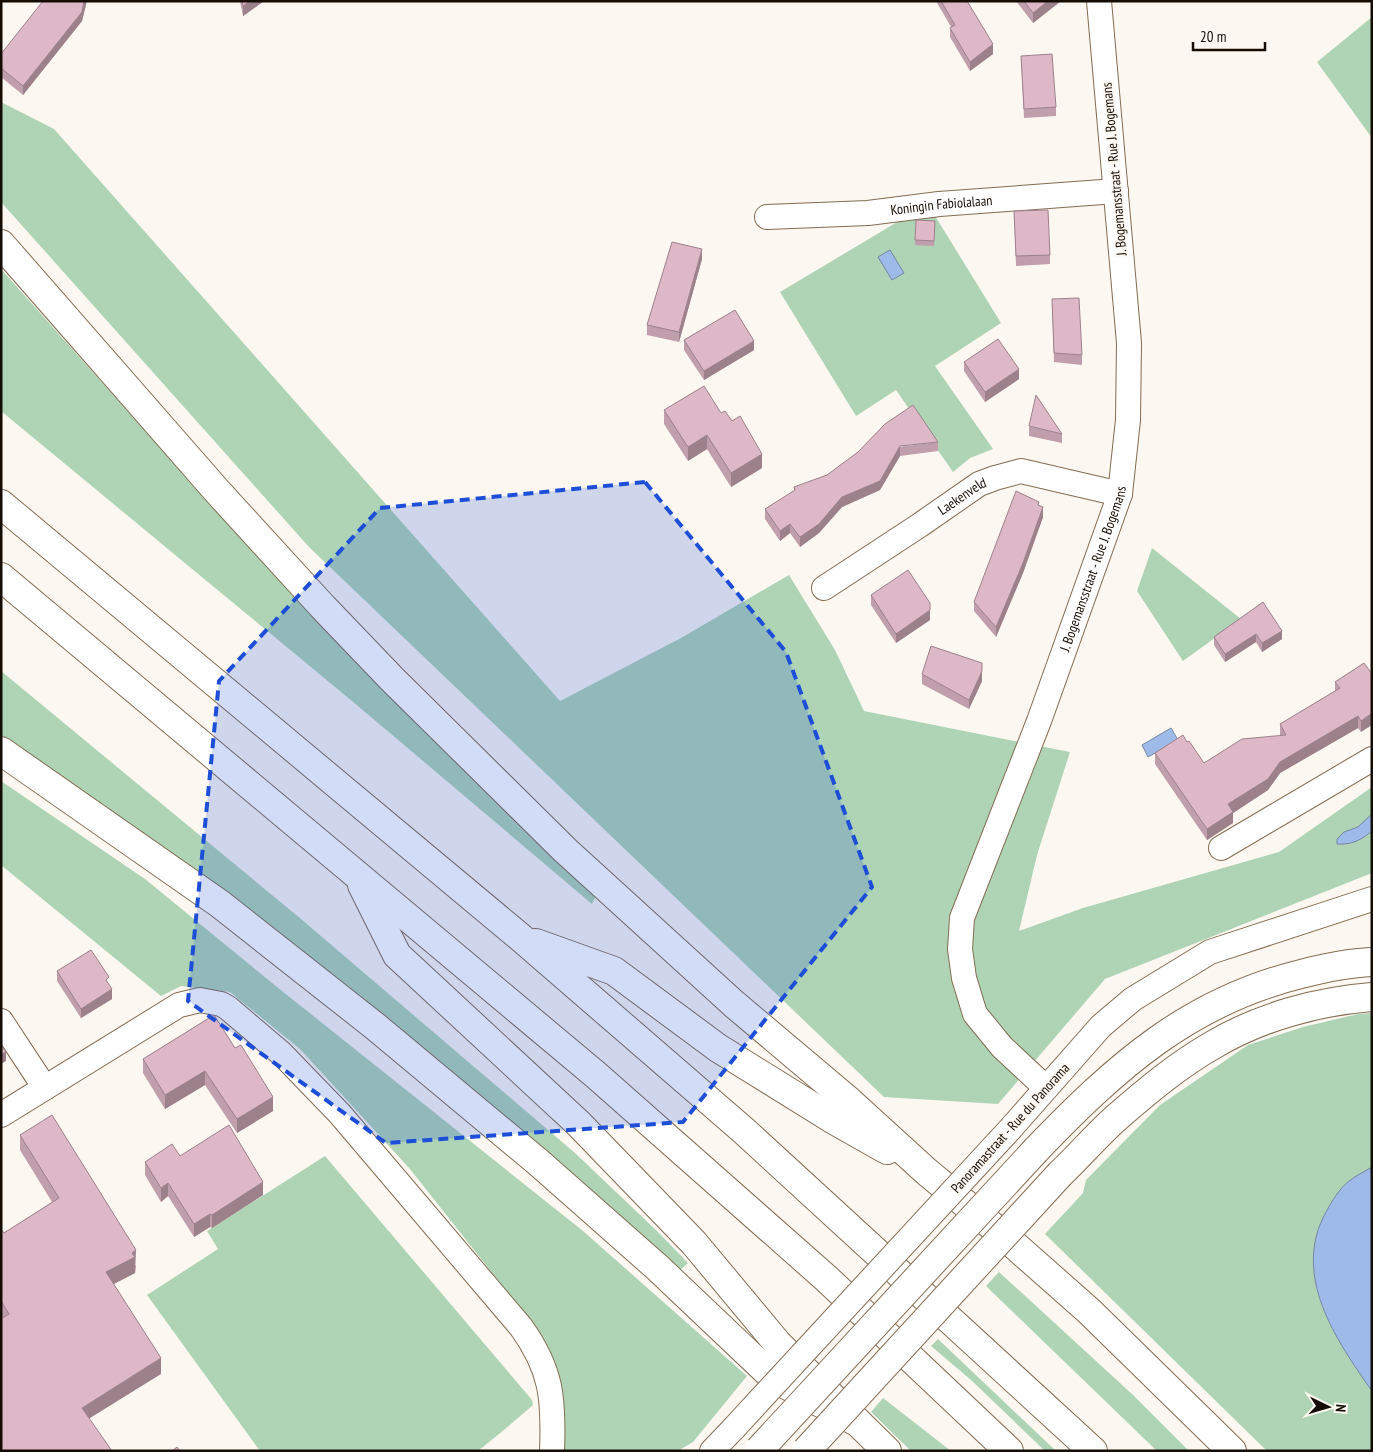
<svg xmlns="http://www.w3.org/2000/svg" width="1373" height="1452" viewBox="0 0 1373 1452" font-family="'PT Sans Narrow',sans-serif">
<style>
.green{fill:#aed4b5}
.water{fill:#9ebae9;stroke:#7586a4}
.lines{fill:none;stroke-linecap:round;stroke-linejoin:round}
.minor-casing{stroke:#836c52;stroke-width:26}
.highway-casing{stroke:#836c52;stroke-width:30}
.minor{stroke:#fff;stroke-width:24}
.highway{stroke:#fff;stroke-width:28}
.minor-bridge-casing{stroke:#836c52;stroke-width:26;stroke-linecap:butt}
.highway-bridge-casing{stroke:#836c52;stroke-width:30;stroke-linecap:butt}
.minor-bridge{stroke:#fff;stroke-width:24}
.highway-bridge{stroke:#fff;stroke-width:28}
.wall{fill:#c09eab}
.shaded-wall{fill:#9c818b}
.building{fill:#dfb8c7;stroke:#9c818b}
.marked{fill:#1d4ed8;fill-opacity:0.2;stroke:#1d4ed8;stroke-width:4;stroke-dasharray:10 6;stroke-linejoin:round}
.labels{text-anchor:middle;stroke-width:4;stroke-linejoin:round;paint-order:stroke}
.street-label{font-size:14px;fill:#150d04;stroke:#fcf7f1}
</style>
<rect width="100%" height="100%" fill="#fcf7f1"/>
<g class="green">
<polygon points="1372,17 1372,138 1317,62"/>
<polygon points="1,102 54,129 560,701 681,638 789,575 835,650 864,711 1070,752 1037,855 1019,931 1083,908 1279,852 1372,787 1372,873 1105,979 998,1104 884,1097 309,547 1,202"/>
<polygon points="932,211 1001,323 935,366 993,449 970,458 953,472 896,390 856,416 780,292 909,215"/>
<polygon points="1,269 228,524 389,696 596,895 592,904 358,706 1,411"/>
<polygon points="1152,548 1241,619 1183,661 1137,591"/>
<polygon points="1,671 301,919 575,1153 657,1231 688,1263 677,1273 1,738"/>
<polygon points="1,781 145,879 277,987 583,1231 747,1376 693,1442 678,1451 565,1451 553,1358 523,1312 410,1169 300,1049 230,992 181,986 161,996 1,865"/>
<polygon points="1372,1013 1372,1451 1267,1451 1045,1234 1083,1193 1086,1180 1160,1105 1248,1045 1303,1027 1358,1014"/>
<polygon points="325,1156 532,1400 533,1405 504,1430 478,1451 260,1451 147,1295 218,1249 207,1231"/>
<polygon points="999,1272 1133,1395 1189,1451 1157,1451 986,1286"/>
<polygon points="938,1339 1056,1451 1045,1451 971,1380 931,1346"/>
<polygon points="883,1398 951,1451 911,1451 871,1412"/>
</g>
<g class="water">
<polygon points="890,250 904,273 892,280 878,257"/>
<polygon points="1171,728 1178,740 1148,757 1142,745"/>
<path d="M1372,814V831C1361,840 1352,845 1337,844V839L1344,832L1358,827Z"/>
<path d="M1372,1167V1391C1336,1340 1291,1275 1326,1212C1332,1201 1339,1189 1349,1181C1355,1176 1364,1172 1372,1167Z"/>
</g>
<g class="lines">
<defs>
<g id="minor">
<path id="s1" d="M767,217L868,213L939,204L1116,191"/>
<path id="s2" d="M824,588L920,525L979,484L995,478L1021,471L1120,494"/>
<polyline points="1221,848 1372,759"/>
<polyline points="1,1021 45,1088"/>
<path id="s3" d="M1046,1088L1002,1047L975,1014L964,978L960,949L962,918L1039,721L1120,494L1128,420L1129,343L1099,1"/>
<path d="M1,1115L179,1005L200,1000L221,1004L228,1008L282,1054L340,1114L521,1327C552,1370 554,1399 552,1451"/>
<polyline points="1012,1127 1101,1026 1133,999 1210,952 1372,899"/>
<polyline points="712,1451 734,1428"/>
</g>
<g id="highway">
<polyline points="1,244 217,491 323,607 392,679 565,850 734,1004 849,1101 927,1172 1003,1235 1089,1311 1232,1451"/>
<polyline points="1,504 520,937 743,1130 1093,1451"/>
<polyline points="1,577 596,1075 827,1279 1009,1451"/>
<polyline points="1,751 220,904 376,1027 538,1162 658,1268 775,1379 857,1422"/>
<polyline points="362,885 397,955 578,1123 694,1243 778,1344 887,1451"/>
<polyline points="536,943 614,971 718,1048 834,1120 887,1150"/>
<path d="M1036,1150C1115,1068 1187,1002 1301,974C1324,968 1348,963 1372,962"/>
<path d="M1060,1174C1079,1156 1097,1135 1116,1118C1147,1091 1178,1065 1213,1045C1260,1017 1318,1001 1372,997"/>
</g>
</defs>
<use href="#minor" class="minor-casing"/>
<use href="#highway" class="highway-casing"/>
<use href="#minor" class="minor"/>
<use href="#highway" class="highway"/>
<defs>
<polyline id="minor-bridge" points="734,1428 1012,1127"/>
<g id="highway-bridge">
<polyline points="759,1450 1036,1150"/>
<polyline points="806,1451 1060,1174"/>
</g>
</defs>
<use href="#minor-bridge" class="minor-bridge-casing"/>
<use href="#highway-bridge" class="highway-bridge-casing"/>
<use href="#minor-bridge" class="minor-bridge"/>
<use href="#highway-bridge" class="highway-bridge"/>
</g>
<g class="wall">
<polygon points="240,1 264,1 243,16"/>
<polygon points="936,1 967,1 993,54 970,71 950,37 950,28 951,27"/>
<polygon points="1016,1 1061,1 1033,23"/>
<polygon points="86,3 82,21 23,95 1,77 1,54"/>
<polygon points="1021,56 1056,107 1056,116 1024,118"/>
<polygon points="1014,211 1050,255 1050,264 1016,266"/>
<polygon points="935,226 934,246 915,245 915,240"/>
<polygon points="702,259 679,342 647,335 647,325"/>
<polygon points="1052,299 1082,355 1082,365 1054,362"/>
<polygon points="684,340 754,350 704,380 684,350"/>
<polygon points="964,362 1019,379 985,402 964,371"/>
<polygon points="664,410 721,413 762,468 731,487 707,449 688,461 664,424"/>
<polygon points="1029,426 1062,434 1062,443 1029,436"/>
<polygon points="938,442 938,451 900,456 880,490 842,507 819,533 800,547 790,533 780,541 765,519 765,509 794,491 794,487 827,475 858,452"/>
<polygon points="1039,506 1043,517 1023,573 996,637 974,611 974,602"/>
<polygon points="871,595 930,620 896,643 871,605"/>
<polygon points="1263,602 1282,639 1262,652 1256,642 1225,662 1214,645 1214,637"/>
<polygon points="1364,663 1361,732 1358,728 1280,773 1268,790 1233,813 1233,823 1207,840 1155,764 1155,753 1187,742 1204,763 1280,736 1280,724 1335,691 1335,682"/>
<polygon points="922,674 982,681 969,709 922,684"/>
<polygon points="57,971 109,984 112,999 81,1018 57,981"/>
<polygon points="214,1015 273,1111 237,1133 205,1085 165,1109 143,1073 143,1059"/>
<polygon points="20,1135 136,1266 135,1273 114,1284 161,1374 3,1318 1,1316 1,1229 4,1233 52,1202 20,1150"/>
<polygon points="180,1156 263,1195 212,1228 210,1227 194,1237 168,1196 161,1202 145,1175 145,1162"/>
</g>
<g class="shaded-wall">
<polygon points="84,1 87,1 82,21 23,95 23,86"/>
<polygon points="250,1 264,1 243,16 243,6"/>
<polygon points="1048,1 1061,1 1033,23 1033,13"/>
<polygon points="993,44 993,54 970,71 970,62"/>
<polygon points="702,249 702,259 679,342 679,332"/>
<polygon points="754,341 754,350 704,380 704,371"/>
<polygon points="1019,369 1019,379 985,402 985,392"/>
<polygon points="707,435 707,449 688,461 688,447"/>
<polygon points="900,446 900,456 880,490 842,507 819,533 800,547 800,537 842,497"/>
<polygon points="762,454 762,468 731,487 731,473"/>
<polygon points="1043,507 1043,517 1023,573 996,637 996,627"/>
<polygon points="790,524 790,533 780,541 780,531"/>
<polygon points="930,610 930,620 896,643 896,634"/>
<polygon points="1282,631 1282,639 1262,652 1262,643"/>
<polygon points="1256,634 1256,642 1225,662 1225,654"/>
<polygon points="982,671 982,681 969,709 969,700"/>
<polygon points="1372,713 1372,725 1361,732 1361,721"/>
<polygon points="1358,716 1358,728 1280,773 1268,790 1233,813 1233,823 1207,840 1207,829 1228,804 1280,762"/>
<polygon points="112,989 112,999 81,1018 81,1009"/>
<polygon points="6,1052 6,1061 1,1064 1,1054"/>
<polygon points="205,1071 205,1085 165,1109 165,1095"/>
<polygon points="273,1097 273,1111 237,1133 237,1119"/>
<polygon points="263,1182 263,1195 212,1228 212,1215"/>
<polygon points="168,1183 168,1196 161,1202 161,1188"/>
<polygon points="210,1214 210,1227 194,1237 194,1224"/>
<polygon points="136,1250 135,1273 106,1288 106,1272"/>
<polygon points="161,1358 161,1374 82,1423 82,1408"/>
</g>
<g class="building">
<polygon points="43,1 84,1 82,12 23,86 1,68 1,54"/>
<polygon points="242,1 250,1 243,6"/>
<polygon points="941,1 967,1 993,44 970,62 950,28 955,25"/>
<polygon points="1024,1 1048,1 1033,13"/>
<polygon points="1052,54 1056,107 1024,109 1021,56"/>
<polygon points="1048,210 1050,255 1016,256 1014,211"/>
<polygon points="916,220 935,221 934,241 915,240"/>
<polygon points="672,242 702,249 679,332 647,325"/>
<polygon points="1079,298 1082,355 1054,353 1052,299"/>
<polygon points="735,310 754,341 704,371 684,340"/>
<polygon points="998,339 1019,369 985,392 964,362"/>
<polygon points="704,386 721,413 725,411 732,421 740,416 762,454 731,473 707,435 688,447 664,410"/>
<polygon points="1036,395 1062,434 1029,426"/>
<polygon points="913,405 938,442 900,446 880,481 842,497 819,524 800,537 790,524 780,531 765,509 795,490 794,487 827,475 858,452 885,424"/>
<polygon points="1016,491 1039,502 1038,505 1043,507 1023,563 996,627 974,602"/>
<polygon points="908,570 930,603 930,610 896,634 871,595"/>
<polygon points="1263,602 1282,631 1262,643 1256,634 1225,654 1214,637"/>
<polygon points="931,646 982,663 982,671 969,700 922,674"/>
<polygon points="1364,663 1372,674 1372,713 1361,721 1358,716 1280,762 1268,779 1228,804 1233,812 1207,829 1155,753 1183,735 1187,742 1189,741 1204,763 1242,739 1286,735 1280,724 1340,688 1335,682"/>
<polygon points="91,950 109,977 106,980 112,989 81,1009 57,971"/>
<polygon points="214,1015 235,1048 241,1045 273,1097 237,1119 205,1071 165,1095 143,1059"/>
<polygon points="1,1045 6,1052 1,1054"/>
<polygon points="52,1115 136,1250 132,1253 135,1257 106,1272 161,1358 82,1408 112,1451 1,1451 1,1319 9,1314 1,1301 1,1229 4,1233 59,1198 20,1135"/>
<polygon points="229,1125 263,1182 212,1215 210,1214 194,1224 168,1183 161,1188 145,1162 172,1144 180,1156"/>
<polygon points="177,1447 180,1451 172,1451"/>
</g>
<path class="marked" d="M645,482L786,652L872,887L683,1122L386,1143L188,1001L219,681L380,508Z"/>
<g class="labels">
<g class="street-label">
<text transform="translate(1114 169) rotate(-95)" y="5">J. Bogemansstraat - Rue J. Bogemans</text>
<text dy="5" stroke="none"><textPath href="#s1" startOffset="175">Koningin Fabiolalaan</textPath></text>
<text dy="5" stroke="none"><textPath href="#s2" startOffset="166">Laekenveld</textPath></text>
<text dy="5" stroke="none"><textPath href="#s3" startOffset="574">J. Bogemansstraat - Rue J. Bogemans</textPath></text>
<text transform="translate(1010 1128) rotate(-48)" y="5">Panoramastraat - Rue du Panorama</text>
</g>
</g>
<rect width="1373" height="1452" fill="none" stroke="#150d04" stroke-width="5"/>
<g transform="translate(1328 1407) rotate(95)" stroke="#fcf7f1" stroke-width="4" paint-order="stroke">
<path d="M0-4L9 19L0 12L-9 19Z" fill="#150d04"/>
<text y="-8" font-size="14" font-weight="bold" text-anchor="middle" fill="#150d04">N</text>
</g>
<path d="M1193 42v8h72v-8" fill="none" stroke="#150d04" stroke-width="2.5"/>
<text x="1200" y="42" font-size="15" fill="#150d04" stroke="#fcf7f1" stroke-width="4" paint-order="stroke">20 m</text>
</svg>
